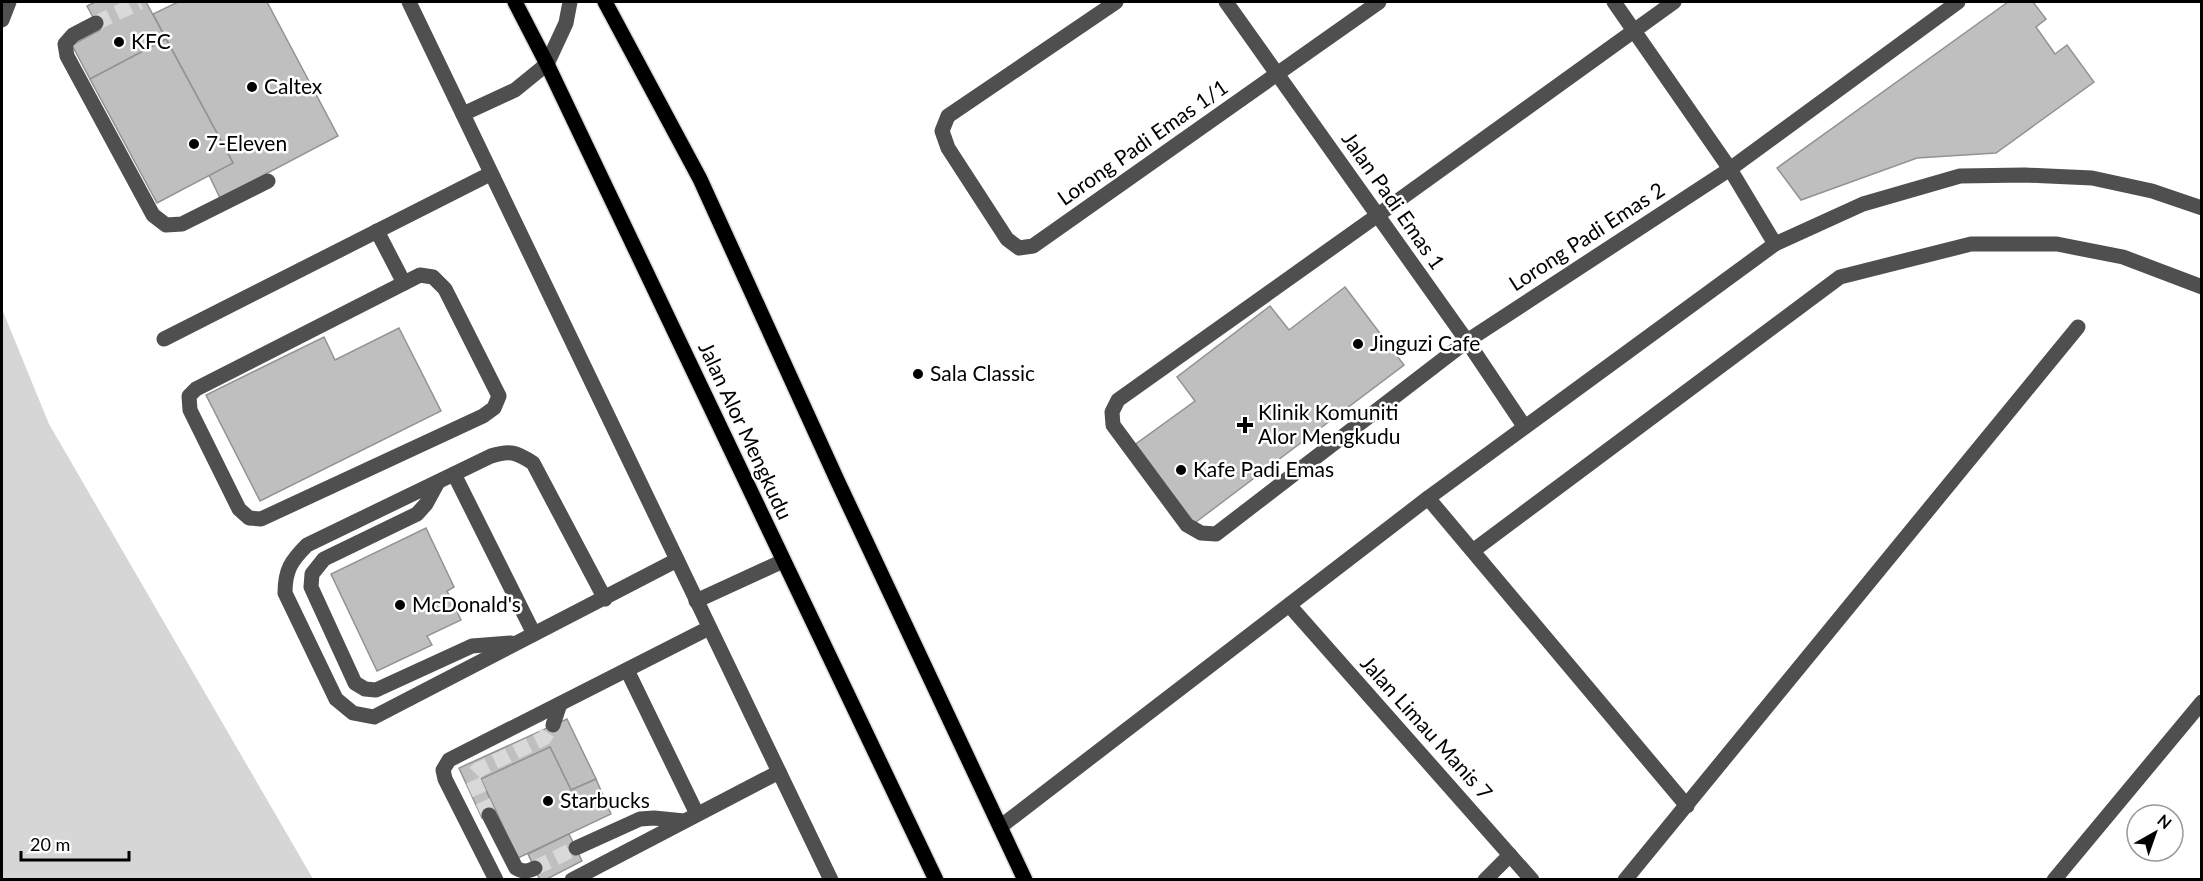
<svg xmlns="http://www.w3.org/2000/svg" width="2203" height="881" viewBox="0 0 2203 881" font-family="Lato,sans-serif">
<style>
.green{fill:#d6d6d6}
.building{fill:#bfbfbf;stroke:#939393;stroke-width:1.5}
.lines{fill:none;stroke-linecap:round;stroke-linejoin:round}
.minor-tunnel{stroke:#d9d9d9;stroke-width:15;stroke-dasharray:15 8;stroke-linecap:butt}
.major-casing{stroke:#dbdbdb;stroke-width:18}
.minor{stroke:#4f4f4f;stroke-width:15}
.major{stroke:#000;stroke-width:15}
.poi-dot{fill:#000;stroke:#fff;stroke-width:2}
.labels{text-anchor:middle;stroke-width:5;stroke-linejoin:round;paint-order:stroke}
.poi-label{font-size:21px;fill:#000;stroke:#fff;text-anchor:start}
.street-label{font-size:21px;fill:#000;stroke:#fff}
</style>
<rect width="100%" height="100%" fill="#fff"/>
<polygon class="green" points="2,309 49,424 313,879 2,879"/>
<g class="building">
<polygon points="95,2 146,2 166,39 90,79 72,45 100,30 87,6"/>
<polygon points="178,2 267,2 338,136 220,198 209,175 233,163 153,14"/>
<polygon points="2008,2 2033,2 2046,19 2036,27 2055,54 2067,45 2094,82 1996,153 1917,158 1801,200 1777,168"/>
<polygon points="166,39 233,163 157,203 90,79"/>
<polygon points="1345,287 1404,365 1192,525 1133,446 1195,401 1177,377 1270,306 1289,330"/>
<polygon points="399,328 441,411 260,501 206,395 324,337 335,360"/>
<polygon points="426,528 454,587 447,591 461,620 427,636 432,645 377,671 331,574"/>
<polygon points="567,719 596,779 571,790 550,747 481,779 496,812 482,818 459,768"/>
<polygon points="550,747 571,790 596,779 611,814 518,858 481,779"/>
<polygon points="569,834 582,861 545,880 540,880 528,854"/>
</g>
<g class="lines">
<g class="minor-tunnel">
<polyline points="96,23 140,2"/>
<polyline points="489,815 473,780 474,774 478,770 544,738 553,725"/>
<polyline points="535,868 576,848"/>
</g>
<defs>
<g id="major">
<polyline points="515,2 547,64 936,880"/>
<polyline points="605,2 700,179 838,482 1025,880"/>
</g>
</defs>
<use href="#major" class="major-casing"/>
<g class="minor">
<polyline points="409,2 831,880"/>
<polyline points="1116,2 948,116 942,131 948,148 1007,239 1019,248 1033,246 1379,2"/>
<polyline points="1226,2 1467,341 1524,426"/>
<polyline points="1614,2 1730,169 1775,244"/>
<polyline points="1674,2 1378,215 1118,400 1112,412 1113,425 1187,525 1201,533 1216,534 1467,341 1730,169 1958,2"/>
<polyline points="2,20 9,2"/>
<polyline points="96,23 73,35 65,44 67,56 153,215 166,225 182,224 268,181"/>
<polyline points="463,114 515,90 547,64 566,23 570,2"/>
<polyline points="377,231 404,283"/>
<polygon points="420,275 433,277 445,289 499,396 494,408 483,416 261,519 249,518 239,509 190,410 189,396 196,389"/>
<polyline points="164,339 490,174"/>
<polyline points="454,474 534,634"/>
<polyline points="438,482 426,504 417,514 324,559 312,574 311,587 355,683 365,689 376,690 472,646 511,643"/>
<polyline points="1428,498 1687,806"/>
<polyline points="1474,550 1840,277 1971,244 2057,244 2123,257 2202,287"/>
<path d="M605,599L533,463C516,452 510,450 491,456L307,545C291,561 285,570 285,593L336,699L353,713L374,717L677,560"/>
<polyline points="696,601 783,561"/>
<polyline points="1289,605 1532,880"/>
<polyline points="627,670 697,814"/>
<polyline points="553,725 560,704"/>
<path d="M489,815L516,868C523,872 527,872 535,868"/>
<polyline points="1000,827 1428,498 1775,244 1863,204 1960,176 2025,175 2092,178 2152,191 2202,208"/>
<polyline points="576,848 640,819 654,818 684,821"/>
<polyline points="496,880 445,779 443,770 449,760 709,628"/>
<polyline points="572,880 779,772"/>
<polyline points="1485,880 1510,855"/>
<polyline points="1625,880 2078,327"/>
<polyline points="2054,880 2202,702"/>
</g>
<use href="#major" class="major"/>
</g>
<g class="poi-dot">
<circle cx="119" cy="42" r="6"/>
<circle cx="252" cy="87" r="6"/>
<circle cx="194" cy="144" r="6"/>
<circle cx="1358" cy="344" r="6"/>
<circle cx="918" cy="374" r="6"/>
<path d="M1242 416h6v6h6v6h-6v6h-6v-6h-6v-6h6z"/>
<circle cx="1181" cy="470" r="6"/>
<circle cx="400" cy="605" r="6"/>
<circle cx="548" cy="801" r="6"/>
</g>
<g class="labels">
<g class="poi-label">
<text x="131" y="49">KFC</text>
<text x="264" y="94">Caltex</text>
<text x="206" y="151">7-Eleven</text>
<text x="1370" y="351">Jinguzi Cafe</text>
<text x="930" y="381">Sala Classic</text>
<text x="1258" y="420">Klinik Komuniti<tspan x="1258" dy="24">Alor Mengkudu</tspan></text>
<text x="1193" y="477">Kafe Padi Emas</text>
<text x="412" y="612">McDonald's</text>
<text x="560" y="808">Starbucks</text>
</g>
<g class="street-label">
<text transform="translate(1143 143) rotate(-35)" y="7">Lorong Padi Emas 1/1</text>
<text transform="translate(1393 201) rotate(55)" y="7">Jalan Padi Emas 1</text>
<text transform="translate(1587 237) rotate(-33)" y="7">Lorong Padi Emas 2</text>
<text transform="translate(745 431) rotate(65)" y="7">Jalan Alor Mengkudu</text>
<text transform="translate(1426 728) rotate(48)" y="7">Jalan Limau Manis 7</text>
</g>
</g>
<rect width="2203" height="881" fill="none" stroke="#000000" stroke-width="6"/>
<g transform="translate(2155 833) rotate(40)"><circle r="28" fill="#ffffff" stroke="#999999" stroke-width="1.5"/>
<path d="M0-4.5L10 22L0 15L-10 22Z" fill="#000000"/>
<text y="-9" font-size="16" font-weight="bold" text-anchor="middle" fill="#000000">N</text>
</g>
<path d="M21 851v9h108v-9" fill="none" stroke="#000000" stroke-width="3"/>
<text x="30" y="851" font-size="18" fill="#000000" stroke="#ffffff" stroke-width="4.5" paint-order="stroke">20 m</text>
</svg>
